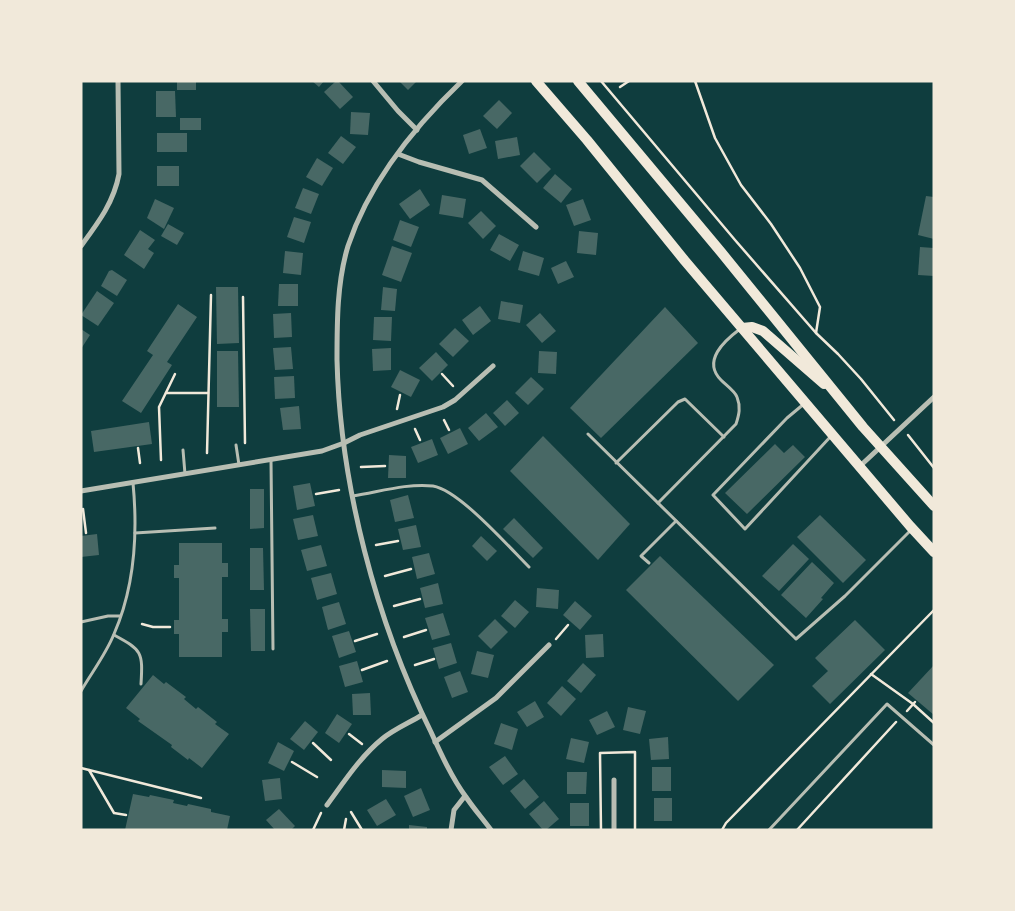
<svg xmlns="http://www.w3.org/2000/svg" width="1015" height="911" viewBox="0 0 1015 911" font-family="Montserrat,sans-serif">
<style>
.building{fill:#486865}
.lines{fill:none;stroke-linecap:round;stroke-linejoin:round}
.path{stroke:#f1e9da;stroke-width:2.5}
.service{stroke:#b8beb3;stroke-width:3}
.minor{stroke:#b8beb3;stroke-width:5}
.primary{stroke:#f1e9da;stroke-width:10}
</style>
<rect width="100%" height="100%" fill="#0f3d3e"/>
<g class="building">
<rect x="177" y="81" width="19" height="9"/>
<polygon points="312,81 324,81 319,87"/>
<polygon points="336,81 338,81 353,97 340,109 324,92"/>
<polygon points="399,81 417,81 408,90"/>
<polygon points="156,91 175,91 176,117 156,117"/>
<polygon points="499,100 512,113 497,129 483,116"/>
<polygon points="351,112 370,113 368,135 350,134"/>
<rect x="180" y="118" width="21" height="12"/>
<polygon points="480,129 487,148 469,154 463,135"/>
<rect x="157" y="133" width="30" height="19"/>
<polygon points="341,136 356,147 343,164 328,153"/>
<polygon points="517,137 520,155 498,159 495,141"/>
<polygon points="534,152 551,169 537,183 520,166"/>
<polygon points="317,158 333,168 322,186 306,177"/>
<rect x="157" y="166" width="22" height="20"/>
<polygon points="555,174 572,189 561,203 543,188"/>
<polygon points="303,188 319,194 311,214 295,208"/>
<polygon points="420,189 430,205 410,219 399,204"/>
<polygon points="442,195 466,199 463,218 439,214"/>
<polygon points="926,196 934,197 934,239 918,235"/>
<polygon points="155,199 174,208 164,229 147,218"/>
<polygon points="583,199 591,220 574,226 566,205"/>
<polygon points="481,211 496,226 483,239 468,223"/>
<polygon points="294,217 311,222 304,243 287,237"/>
<polygon points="400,220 419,227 411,247 393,240"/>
<polygon points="168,224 184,233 177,245 161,236"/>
<polygon points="140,230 155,240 148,249 154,253 144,269 124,255"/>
<polygon points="579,231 598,233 596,255 577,253"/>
<polygon points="499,234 519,245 510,261 490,250"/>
<polygon points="392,246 412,253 401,282 382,275"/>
<polygon points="920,247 934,248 934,276 918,275"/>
<polygon points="285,251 303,253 301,275 283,273"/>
<polygon points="523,251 544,258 539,276 518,270"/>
<polygon points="566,261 574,277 558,284 551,268"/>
<polygon points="112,270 127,280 117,296 101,286 109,271"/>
<polygon points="279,284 298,284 298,306 278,306"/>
<polygon points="216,287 238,287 239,343 217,344"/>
<polygon points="383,287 397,289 395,311 381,310"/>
<polygon points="97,291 114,303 98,326 81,315"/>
<polygon points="501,301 523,305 520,323 498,319"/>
<polygon points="178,304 197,317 167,362 172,365 141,413 122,401 153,355 147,351"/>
<polygon points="480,306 491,321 473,335 462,320"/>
<polygon points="665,307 698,343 601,438 570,408"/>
<polygon points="291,313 292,337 274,338 273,314"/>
<polygon points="540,313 556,331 542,343 526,325"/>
<polygon points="374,317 392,317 391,341 373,340"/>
<polygon points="455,328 469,341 453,357 439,344"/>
<polygon points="81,329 90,335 81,349"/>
<polygon points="291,347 293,369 275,370 273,348"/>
<polygon points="391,348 391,370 373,371 372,349"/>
<polygon points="217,351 238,351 239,407 217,407"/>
<polygon points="539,351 557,352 556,374 538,373"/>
<polygon points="436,352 448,365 432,381 419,368"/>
<polygon points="400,370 420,380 411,397 391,387"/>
<polygon points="294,376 295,398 275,399 274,377"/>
<polygon points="531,377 544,389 528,405 515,393"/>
<polygon points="507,400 519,413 505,426 493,413"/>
<polygon points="299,406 301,429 283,430 280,408"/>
<polygon points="486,413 498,427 479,441 468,428"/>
<polygon points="149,422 152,444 94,452 91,431"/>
<polygon points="460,428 468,444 448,454 440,438"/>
<polygon points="543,436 630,524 598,560 510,471"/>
<polygon points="432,439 438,455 418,463 411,447"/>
<polygon points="775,444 784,453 793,445 805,457 747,514 725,493"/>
<polygon points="389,455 406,456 406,478 388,478"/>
<polygon points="310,483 315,506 297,510 293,486"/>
<polygon points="250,489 264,489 264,528 250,529"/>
<polygon points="408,495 414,518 395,522 390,500"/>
<polygon points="313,515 318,536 298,540 293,519"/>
<polygon points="820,515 866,560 843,583 797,537"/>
<polygon points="514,518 543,548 533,558 503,529"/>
<polygon points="416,525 421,547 403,550 398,529"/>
<polygon points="97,534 99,555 81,557 81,536"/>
<polygon points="481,536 497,551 487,561 472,546"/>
<polygon points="179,543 222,543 222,563 228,563 228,577 222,577 222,619 228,619 228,632 222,632 222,657 179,657 179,634 174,634 174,620 179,620 179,578 174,578 174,565 179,565"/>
<polygon points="793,544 809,559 779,591 762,576"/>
<polygon points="321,545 327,566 307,571 301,550"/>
<polygon points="250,548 263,548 264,590 250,590"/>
<polygon points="429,553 435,574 417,579 412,557"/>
<polygon points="660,556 774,665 738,701 626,590"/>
<polygon points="812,562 834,583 821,598 823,599 806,618 781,595"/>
<polygon points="331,573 337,594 317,600 311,578"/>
<polygon points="438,583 443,604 425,608 420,588"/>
<polygon points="537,588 559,590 558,609 536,607"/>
<polygon points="515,600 529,612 515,628 501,616"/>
<polygon points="575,601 592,616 580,630 563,615"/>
<polygon points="339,602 346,624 328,630 322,607"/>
<polygon points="250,609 265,609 265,651 251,651"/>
<polygon points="443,613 450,635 432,640 425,618"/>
<polygon points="495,619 508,632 491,649 478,636"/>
<polygon points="855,620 885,650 830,704 812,686 828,671 815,658"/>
<polygon points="349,631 356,652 339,658 332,636"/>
<polygon points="603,634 604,657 586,658 585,635"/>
<polygon points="451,643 457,663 439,669 433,648"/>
<polygon points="477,651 494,655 488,678 471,674"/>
<polygon points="357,661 363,682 345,687 339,666"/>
<polygon points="583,663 596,675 581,693 567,681"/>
<polygon points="934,665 934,715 908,693"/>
<polygon points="460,671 468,692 452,698 444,677"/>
<polygon points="153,675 164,684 166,682 186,697 184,699 196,709 198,707 217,722 215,724 229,734 202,768 189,758 188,760 171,747 172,745 138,721 140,719 126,708"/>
<polygon points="562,686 576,699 561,716 547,703"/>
<polygon points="370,693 371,715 353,715 352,694"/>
<polygon points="535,701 544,717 527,727 517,712"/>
<polygon points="628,707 646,711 640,734 623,730"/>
<polygon points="607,711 615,727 597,735 589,720"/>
<polygon points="337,714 352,724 339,743 325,733"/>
<polygon points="305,721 318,732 304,750 290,739"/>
<polygon points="501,723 518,729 512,750 494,744"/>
<polygon points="668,737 669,759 651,760 649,739"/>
<polygon points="571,738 589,742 584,763 566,759"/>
<polygon points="278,742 294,751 284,771 268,763"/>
<polygon points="505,756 518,774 503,785 489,767"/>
<rect x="652" y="767" width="19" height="24"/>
<polygon points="382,770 406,771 406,788 382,787"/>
<polygon points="567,772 587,772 586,794 567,794"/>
<polygon points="280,778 282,799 265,801 262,780"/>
<polygon points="524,779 539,797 525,809 510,791"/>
<polygon points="421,788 430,810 413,817 404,796"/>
<polygon points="133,794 149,797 150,795 174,800 173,803 187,806 188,804 211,809 211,812 230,816 227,830 125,830"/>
<rect x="654" y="798" width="18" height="23"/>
<polygon points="386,799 396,815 377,826 367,810"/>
<polygon points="544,801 559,819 546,830 543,830 529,814"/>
<rect x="570" y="803" width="19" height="23"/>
<polygon points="279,809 295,826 291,830 275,830 266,820"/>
<polygon points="409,825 427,827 427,830 409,830"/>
</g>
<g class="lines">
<g class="path">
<polyline points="601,81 735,240 816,333 838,354 861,379 894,420"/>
<polyline points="695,81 715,138 741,185 771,224 800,268 820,307 816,333"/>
<polyline points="620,87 629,81"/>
<polyline points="243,297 245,443"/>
<polyline points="442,374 453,386"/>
<polyline points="166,393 208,393"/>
<polyline points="397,409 400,395"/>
<polyline points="444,420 449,430"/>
<polyline points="415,429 420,440"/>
<polyline points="908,435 934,468"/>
<polyline points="138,448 140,463"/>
<polyline points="207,453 211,295"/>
<polyline points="161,460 159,407 175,374"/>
<polyline points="361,467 385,466"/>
<polyline points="316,494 339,490"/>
<polyline points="83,509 86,533"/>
<polyline points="376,545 398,541"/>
<polyline points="385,576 411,569"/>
<polyline points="394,606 420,599"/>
<polyline points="142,624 153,627 170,627"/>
<polyline points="404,637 426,630"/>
<polyline points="556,639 568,625"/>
<polyline points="355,641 377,634"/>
<polyline points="415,665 434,659"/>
<polyline points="362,670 387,661"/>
<polyline points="871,674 913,704 934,723"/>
<polyline points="907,711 915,702"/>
<polyline points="349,734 362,744"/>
<polyline points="313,743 331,760"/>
<polyline points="292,762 317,777"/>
<polyline points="81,768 201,798"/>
<polyline points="89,770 114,813 126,815"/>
<polyline points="351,812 362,830"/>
<polyline points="313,830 321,813"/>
<polyline points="344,830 346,819"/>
<polyline points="601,830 600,753 635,752 635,830"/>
<polyline points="722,830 726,823 934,610"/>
<polyline points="797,830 896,722"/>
</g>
<g class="service">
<polyline points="805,403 787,418 713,495 745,529 832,435"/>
<polyline points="588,434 796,639 845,596 912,529"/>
<polyline points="236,445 239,465"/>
<polyline points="183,450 185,474"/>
<polyline points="271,460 273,649"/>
<polyline points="616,463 678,402 685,399 724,437"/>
<path d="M353,496C379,492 407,483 433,486C459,490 509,547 529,567"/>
<path d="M658,503L736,424C739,415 741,407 737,397C735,391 726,385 721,380C702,361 724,341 740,329"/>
<polyline points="135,533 215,528"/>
<polyline points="649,563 641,556 676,521"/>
<polyline points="81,622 108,616 120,616"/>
<path d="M114,635C142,650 143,652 141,684"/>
<path d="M81,691C92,672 106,654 114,634C135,586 138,535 133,483"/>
<polyline points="769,830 887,704 934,745"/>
</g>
<g class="minor">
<polyline points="373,81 398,111 417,130"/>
<path d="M462,81C415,126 369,183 348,246C337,282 337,322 337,360C340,484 376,621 431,732C441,754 452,778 466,797C474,809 483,819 491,830"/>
<polyline points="398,154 419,162 482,180 536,227"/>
<path d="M81,246C98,223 114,202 119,174L118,81"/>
<polyline points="859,467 934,397"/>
<polyline points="81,491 322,451 344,443 360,435 443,407 455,400 493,366"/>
<polyline points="435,742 496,698 549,645"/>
<path d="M327,805C344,782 360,757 382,739C394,729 409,723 422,715"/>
<polyline points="451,830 454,810 465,796"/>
<polyline points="614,830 614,780"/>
</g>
<g class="primary">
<polyline points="536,81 587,140 685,261 910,526 934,552"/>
<polyline points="578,81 721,252 863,427 934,506"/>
<polyline points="742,328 752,327 763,331 824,384"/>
</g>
</g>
<rect width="1015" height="911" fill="none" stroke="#f1e9da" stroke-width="165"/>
</svg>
